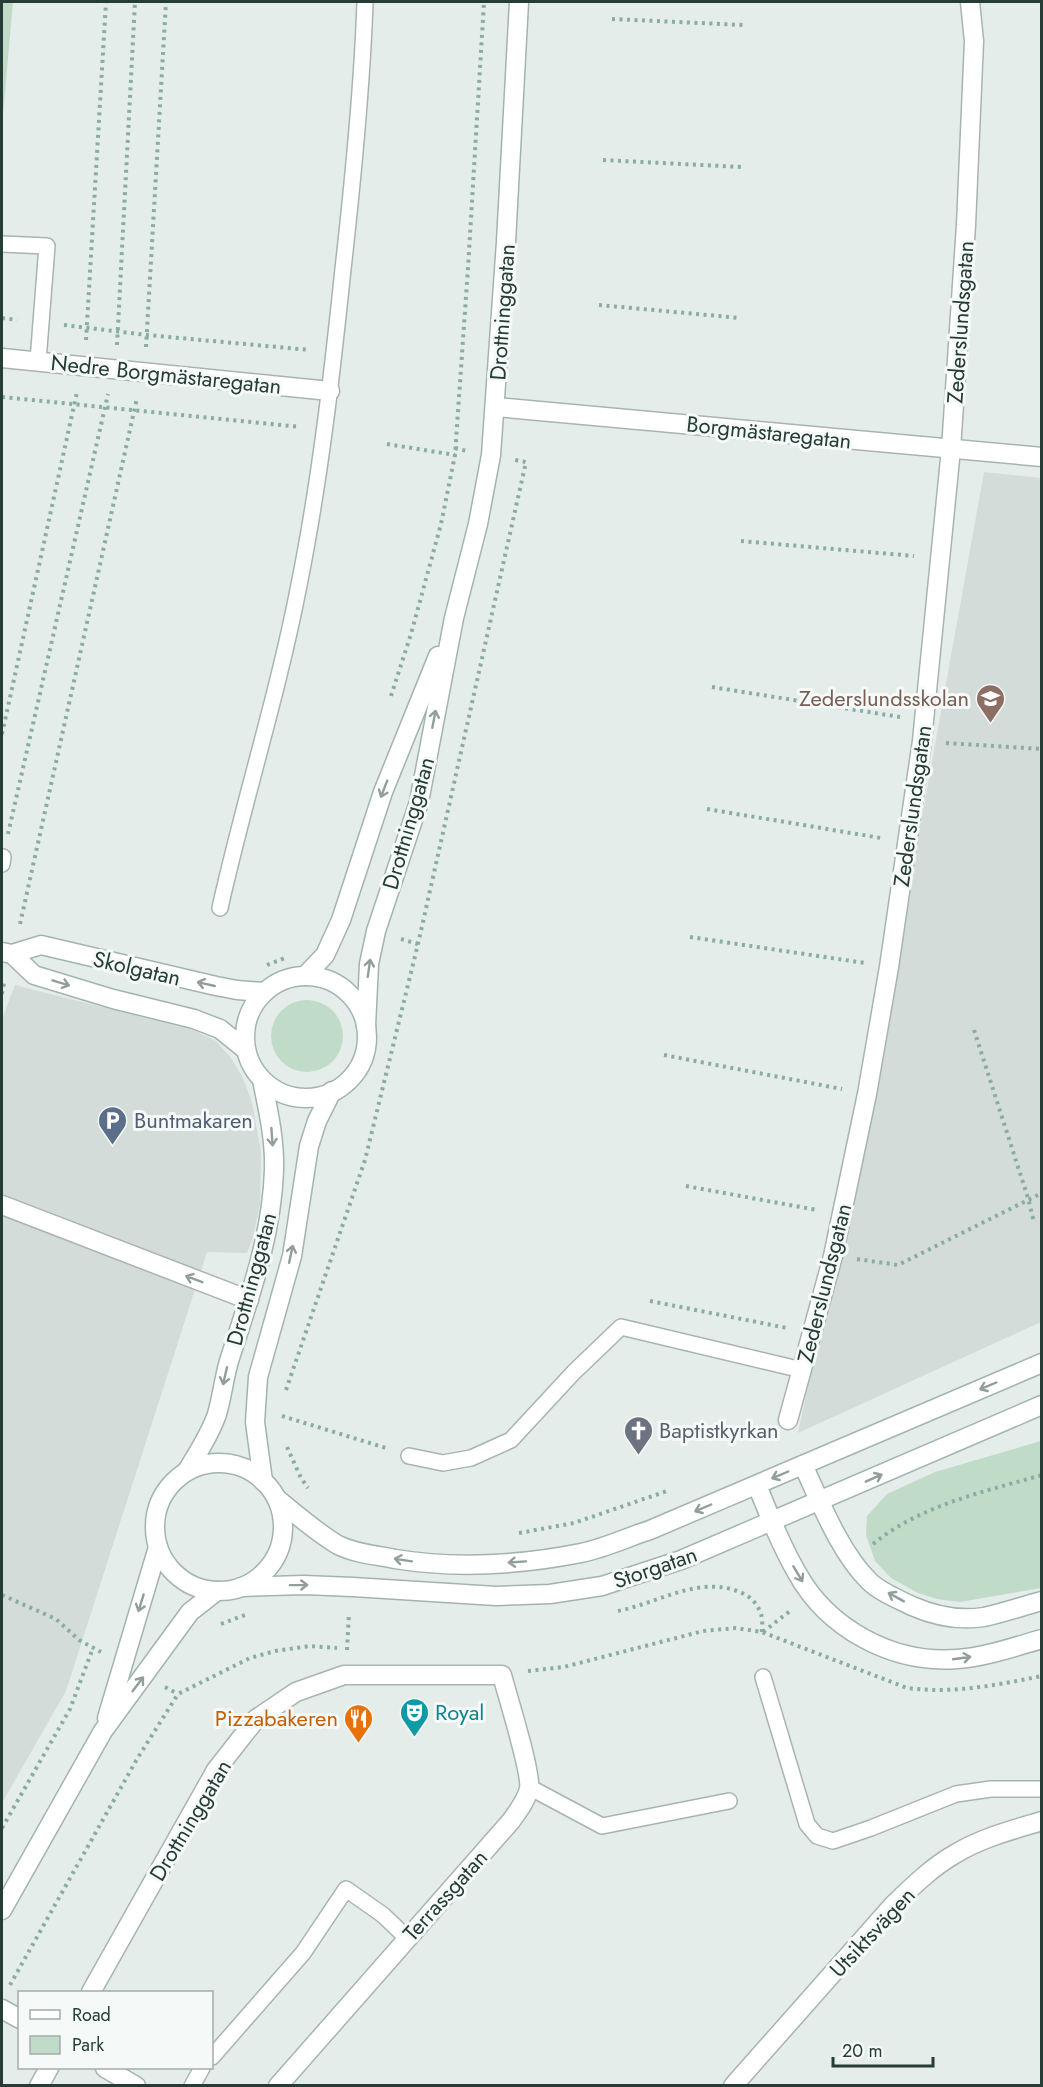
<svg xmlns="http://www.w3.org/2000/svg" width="1043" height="2087" viewBox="0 0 1043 2087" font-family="Jost,sans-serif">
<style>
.built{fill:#d3dcd9}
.green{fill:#c1dbc9}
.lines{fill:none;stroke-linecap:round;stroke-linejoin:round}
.lane-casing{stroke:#a8b4b1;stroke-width:18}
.street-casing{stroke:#a8b4b1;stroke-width:21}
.secondary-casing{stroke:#a2b4ae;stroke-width:21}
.path{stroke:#8aaca3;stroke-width:4;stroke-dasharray:3 4.5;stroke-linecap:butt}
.lane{stroke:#fff;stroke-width:15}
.street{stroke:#fff;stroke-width:18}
.secondary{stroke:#fff;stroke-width:18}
.oneway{stroke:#929e9b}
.labels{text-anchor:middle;stroke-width:6;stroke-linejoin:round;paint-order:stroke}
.street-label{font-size:22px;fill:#263c37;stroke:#f5f9f8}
.education-label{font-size:22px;fill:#785e54;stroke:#f5f9f8;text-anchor:end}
.service-label{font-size:22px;fill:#4e5e75;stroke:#f5f9f8;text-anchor:start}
.worship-label{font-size:22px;fill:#5b616d;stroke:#f5f9f8;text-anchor:start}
.culture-label{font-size:22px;fill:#0d838f;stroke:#f5f9f8;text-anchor:start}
.food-label{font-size:22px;fill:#c56008;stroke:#f5f9f8;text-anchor:end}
</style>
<rect width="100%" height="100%" fill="#e5edea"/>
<g class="built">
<polygon points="984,472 1041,478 1041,1322 798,1433 889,1001"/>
<polygon points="15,985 193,1030 216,1041 231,1058 242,1076 252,1102 261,1152 260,1204 252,1241 247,1253 207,1252 66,1691 2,1803 2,1019"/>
</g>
<g class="green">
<polygon points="2,2 13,2 2,126"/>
<circle cx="307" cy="1036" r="36"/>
<polygon points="1041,1441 1041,1588 960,1602 937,1599 918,1593 891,1578 875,1561 866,1535 867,1516 887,1494 935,1472"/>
</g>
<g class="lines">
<defs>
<g id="lane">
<polyline points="2,244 47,246 38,361"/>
<polyline points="2,864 3,857"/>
<path d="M220,908C244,800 278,694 299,585C320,480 332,375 343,269C353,180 362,91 365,2"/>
<polyline points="409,1456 443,1463 471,1458 511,1440 574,1372 621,1327 802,1370"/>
<polyline points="763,1677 807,1824 817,1836 833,1841 871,1828 956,1794 991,1789 1042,1789"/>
<polyline points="529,1787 602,1826 729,1801"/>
<polyline points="212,2057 303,1953 346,1889 383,1915 407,1938"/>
<polyline points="192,2086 202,2068"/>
</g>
<g id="street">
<polyline points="2,358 330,391"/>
<polyline points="496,407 1042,457"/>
<polyline points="2,1205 249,1300"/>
<polyline points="788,1420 833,1256 867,1094 889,967 922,741 951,449 966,225 974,41 970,2"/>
<path d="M91,1992L216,1770L256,1719L296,1692L344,1675H502C507,1695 532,1773 529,1789C526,1801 518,1811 511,1821L278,2086"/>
<polyline points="2,2009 20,2019"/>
<polyline points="105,2068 136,2086"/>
<polyline points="39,2086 49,2068"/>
<path d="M733,2086L894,1904C913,1886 932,1867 955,1854C981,1838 1012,1830 1042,1821"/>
</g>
<g id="secondary">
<polyline points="2,952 12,954 34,975 113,999 194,1019 220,1029 246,1050"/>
<polyline points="12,954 41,945 216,986 237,990 264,992"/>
<polyline points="305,976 325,955 341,920 383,792 438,656"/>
<circle cx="306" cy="1037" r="61"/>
<polyline points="366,1026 369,964 376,931 419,802 454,618 478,524 491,455 506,242 519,2"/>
<circle cx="219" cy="1527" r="64"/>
<path d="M803,1465C820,1501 840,1553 869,1581C880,1592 898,1599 912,1606C935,1616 959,1621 984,1617C1003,1613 1023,1606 1042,1601"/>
<path d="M187,1471C198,1452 210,1435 217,1414C222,1397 224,1378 229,1361C249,1299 272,1236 274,1170C275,1140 268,1109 262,1080"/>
<polyline points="263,1481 255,1422 258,1377 292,1256 309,1146 317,1121 332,1091"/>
<path d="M757,1485C769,1515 781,1545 797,1573C828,1629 893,1664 957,1659C985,1657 1014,1647 1042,1639"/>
<path d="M276,1498C296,1514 316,1532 338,1545C356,1554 376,1555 395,1559C457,1569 520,1565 581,1553C605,1548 628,1537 650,1530L1042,1363"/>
<polyline points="241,1587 304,1585 353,1587 496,1596 550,1594 602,1586 681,1560 1042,1405"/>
<polyline points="107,1718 158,1547"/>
<polyline points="2,1910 103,1731 190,1612 217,1591"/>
</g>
</defs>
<use href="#lane" class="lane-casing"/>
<use href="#street" class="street-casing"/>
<use href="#secondary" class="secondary-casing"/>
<g class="path">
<polyline points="612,19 743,25"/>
<polyline points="603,160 742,167"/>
<polyline points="599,305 740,318"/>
<polyline points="2,318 17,320"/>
<polyline points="64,325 147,335 310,350"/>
<polyline points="86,340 106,2"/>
<polyline points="117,345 135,2"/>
<polyline points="146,347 166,2"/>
<polyline points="2,397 300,427"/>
<polyline points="387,444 455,455"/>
<polyline points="455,448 467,451"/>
<polyline points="741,541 914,556"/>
<polyline points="712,687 900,717"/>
<polyline points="391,696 411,634 441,524 455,455 468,268 484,2"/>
<polyline points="2,734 77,392"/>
<polyline points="946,743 1042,749"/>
<polyline points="707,809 881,838"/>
<polyline points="8,834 108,394"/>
<polyline points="20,924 137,398"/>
<polyline points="690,937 865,963"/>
<polyline points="401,939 418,944"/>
<polyline points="267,965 285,958"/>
<polyline points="2,994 4,983"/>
<polyline points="974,1030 1028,1198 1034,1222"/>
<polyline points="664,1055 842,1089"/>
<polyline points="686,1186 817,1210"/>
<polyline points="857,1259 898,1265 1042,1193"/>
<polyline points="650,1301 787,1328"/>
<polyline points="286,1390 365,1160 418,944 526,462 515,460"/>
<polyline points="282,1416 386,1448"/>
<polyline points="287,1447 301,1478 308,1488"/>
<polyline points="519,1533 574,1523 667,1491"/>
<path d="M873,1544C921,1505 983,1492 1042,1475"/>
<polyline points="2,1595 56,1619 79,1640 101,1652"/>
<path d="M618,1611C659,1603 702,1573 744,1594C752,1598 758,1605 761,1614C763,1620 762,1627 762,1632"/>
<polyline points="221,1624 245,1615"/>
<polyline points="763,1632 790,1611"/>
<polyline points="347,1650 349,1613"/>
<path d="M528,1671L564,1667L703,1631L736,1628L762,1632L907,1688C953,1694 997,1685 1042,1676"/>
<polyline points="165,1687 178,1694"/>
<polyline points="2,1828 70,1709 93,1648"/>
<polyline points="10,1985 137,1759 178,1694 250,1658 275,1651 310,1646 337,1648"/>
</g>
<use href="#lane" class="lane"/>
<use href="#street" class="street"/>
<use href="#secondary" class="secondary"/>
</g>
<defs><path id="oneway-shaft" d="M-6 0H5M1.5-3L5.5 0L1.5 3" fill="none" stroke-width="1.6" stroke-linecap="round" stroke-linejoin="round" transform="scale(1.5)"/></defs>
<g class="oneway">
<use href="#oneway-shaft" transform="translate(434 719) rotate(-79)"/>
<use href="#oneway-shaft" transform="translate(384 789) rotate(111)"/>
<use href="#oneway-shaft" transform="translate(369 968) rotate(-82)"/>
<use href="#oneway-shaft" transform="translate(61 983) rotate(17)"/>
<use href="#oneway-shaft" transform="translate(206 984) rotate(-167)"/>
<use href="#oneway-shaft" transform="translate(272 1137) rotate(86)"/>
<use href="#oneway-shaft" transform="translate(291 1254) rotate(-78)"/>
<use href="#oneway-shaft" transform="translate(194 1279) rotate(-159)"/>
<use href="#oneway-shaft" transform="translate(225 1376) rotate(103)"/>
<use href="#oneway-shaft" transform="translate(988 1386) rotate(157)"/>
<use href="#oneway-shaft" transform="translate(780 1475) rotate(157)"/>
<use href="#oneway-shaft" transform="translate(874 1478) rotate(-24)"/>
<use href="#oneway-shaft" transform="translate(703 1508) rotate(157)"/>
<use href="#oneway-shaft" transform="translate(403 1560) rotate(-171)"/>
<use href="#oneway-shaft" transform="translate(517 1562) rotate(176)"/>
<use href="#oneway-shaft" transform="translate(798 1574) rotate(59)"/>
<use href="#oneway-shaft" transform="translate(299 1585) rotate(-1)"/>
<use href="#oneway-shaft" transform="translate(896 1597) rotate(-151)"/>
<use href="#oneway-shaft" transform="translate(141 1603) rotate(107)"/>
<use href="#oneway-shaft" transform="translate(962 1658) rotate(-8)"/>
<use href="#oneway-shaft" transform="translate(138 1684) rotate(-53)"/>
</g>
<defs>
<symbol id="school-pin" viewBox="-11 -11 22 30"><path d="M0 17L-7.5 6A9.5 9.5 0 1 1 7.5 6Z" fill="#8d6e63" stroke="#f5f9f8"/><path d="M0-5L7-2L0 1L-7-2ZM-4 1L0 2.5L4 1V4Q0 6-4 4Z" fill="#fff"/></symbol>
<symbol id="parking-pin" viewBox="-11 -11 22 30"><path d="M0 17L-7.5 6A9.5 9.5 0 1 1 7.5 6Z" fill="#5c6f8a" stroke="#f5f9f8"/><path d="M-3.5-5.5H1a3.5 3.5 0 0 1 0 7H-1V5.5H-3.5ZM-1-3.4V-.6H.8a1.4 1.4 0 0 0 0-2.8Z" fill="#fff"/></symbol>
<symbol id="church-pin" viewBox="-11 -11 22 30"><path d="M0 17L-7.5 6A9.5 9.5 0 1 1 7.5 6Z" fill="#6b7280" stroke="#f5f9f8"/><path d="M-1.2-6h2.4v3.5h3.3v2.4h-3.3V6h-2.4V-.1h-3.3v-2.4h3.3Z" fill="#fff"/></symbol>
<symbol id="theatre-pin" viewBox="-11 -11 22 30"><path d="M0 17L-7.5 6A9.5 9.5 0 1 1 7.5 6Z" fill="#0f9aa8" stroke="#f5f9f8"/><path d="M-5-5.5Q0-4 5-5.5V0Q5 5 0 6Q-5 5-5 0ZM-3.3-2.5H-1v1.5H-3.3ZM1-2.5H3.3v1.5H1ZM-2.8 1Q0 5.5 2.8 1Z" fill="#fff"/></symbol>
<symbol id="restaurant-pin" viewBox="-11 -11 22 30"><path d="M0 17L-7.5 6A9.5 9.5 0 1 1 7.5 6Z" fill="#e8710a" stroke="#f5f9f8"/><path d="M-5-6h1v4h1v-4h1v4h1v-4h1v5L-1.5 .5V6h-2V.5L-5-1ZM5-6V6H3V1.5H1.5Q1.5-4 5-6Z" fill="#fff"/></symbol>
</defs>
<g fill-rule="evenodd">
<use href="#school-pin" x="974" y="682" width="33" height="45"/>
<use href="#parking-pin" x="96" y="1104" width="33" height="45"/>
<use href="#church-pin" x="622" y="1414" width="33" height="45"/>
<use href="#theatre-pin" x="398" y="1696" width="33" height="45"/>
<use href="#restaurant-pin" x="342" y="1702" width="33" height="45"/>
</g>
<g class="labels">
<g class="street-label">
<text transform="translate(502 312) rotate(-86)" y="8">Drottninggatan</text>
<text transform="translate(960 322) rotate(-86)" y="8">Zederslundsgatan</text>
<text transform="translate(166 374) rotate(6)" y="8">Nedre Borgmästaregatan</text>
<text transform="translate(769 432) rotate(6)" y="8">Borgmästaregatan</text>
<text transform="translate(912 806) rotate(-82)" y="8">Zederslundsgatan</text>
<text transform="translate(408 823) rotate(-74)" y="8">Drottninggatan</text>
<text transform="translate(137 968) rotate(13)" y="8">Skolgatan</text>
<text transform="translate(251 1279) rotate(-75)" y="8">Drottninggatan</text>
<text transform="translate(824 1283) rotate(-76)" y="8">Zederslundsgatan</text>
<text transform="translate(655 1567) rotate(-19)" y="8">Storgatan</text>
<text transform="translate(190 1820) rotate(-59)" y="8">Drottninggatan</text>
<text transform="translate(445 1895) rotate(-48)" y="8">Terrassgatan</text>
<text transform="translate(872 1932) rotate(-47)" y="8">Utsiktsvägen</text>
</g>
<g class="education-label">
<text x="969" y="706">Zederslundsskolan</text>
</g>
<g class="service-label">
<text x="134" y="1128">Buntmakaren</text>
</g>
<g class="worship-label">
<text x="659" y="1438">Baptistkyrkan</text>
</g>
<g class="culture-label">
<text x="435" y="1720">Royal</text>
</g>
<g class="food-label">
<text x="338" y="1726">Pizzabakeren</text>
</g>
</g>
<rect width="1043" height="2087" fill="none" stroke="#263c37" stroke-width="6"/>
<rect x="18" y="1991" width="195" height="78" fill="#f5f9f8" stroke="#a2adab" stroke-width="1.5"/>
<rect x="30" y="2010" width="30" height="9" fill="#ffffff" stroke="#a2adab" stroke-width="1.5"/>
<text x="72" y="2021" font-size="18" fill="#263c37">Road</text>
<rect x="30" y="2036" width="30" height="18" fill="#c1dbc9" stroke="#a2adab" stroke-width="1.5"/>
<text x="72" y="2051" font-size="18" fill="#263c37">Park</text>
<path d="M833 2057v9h100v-9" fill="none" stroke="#263c37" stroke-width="3"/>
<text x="842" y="2057" font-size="18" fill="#263c37" stroke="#f5f9f8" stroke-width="4.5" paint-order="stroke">20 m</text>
</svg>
